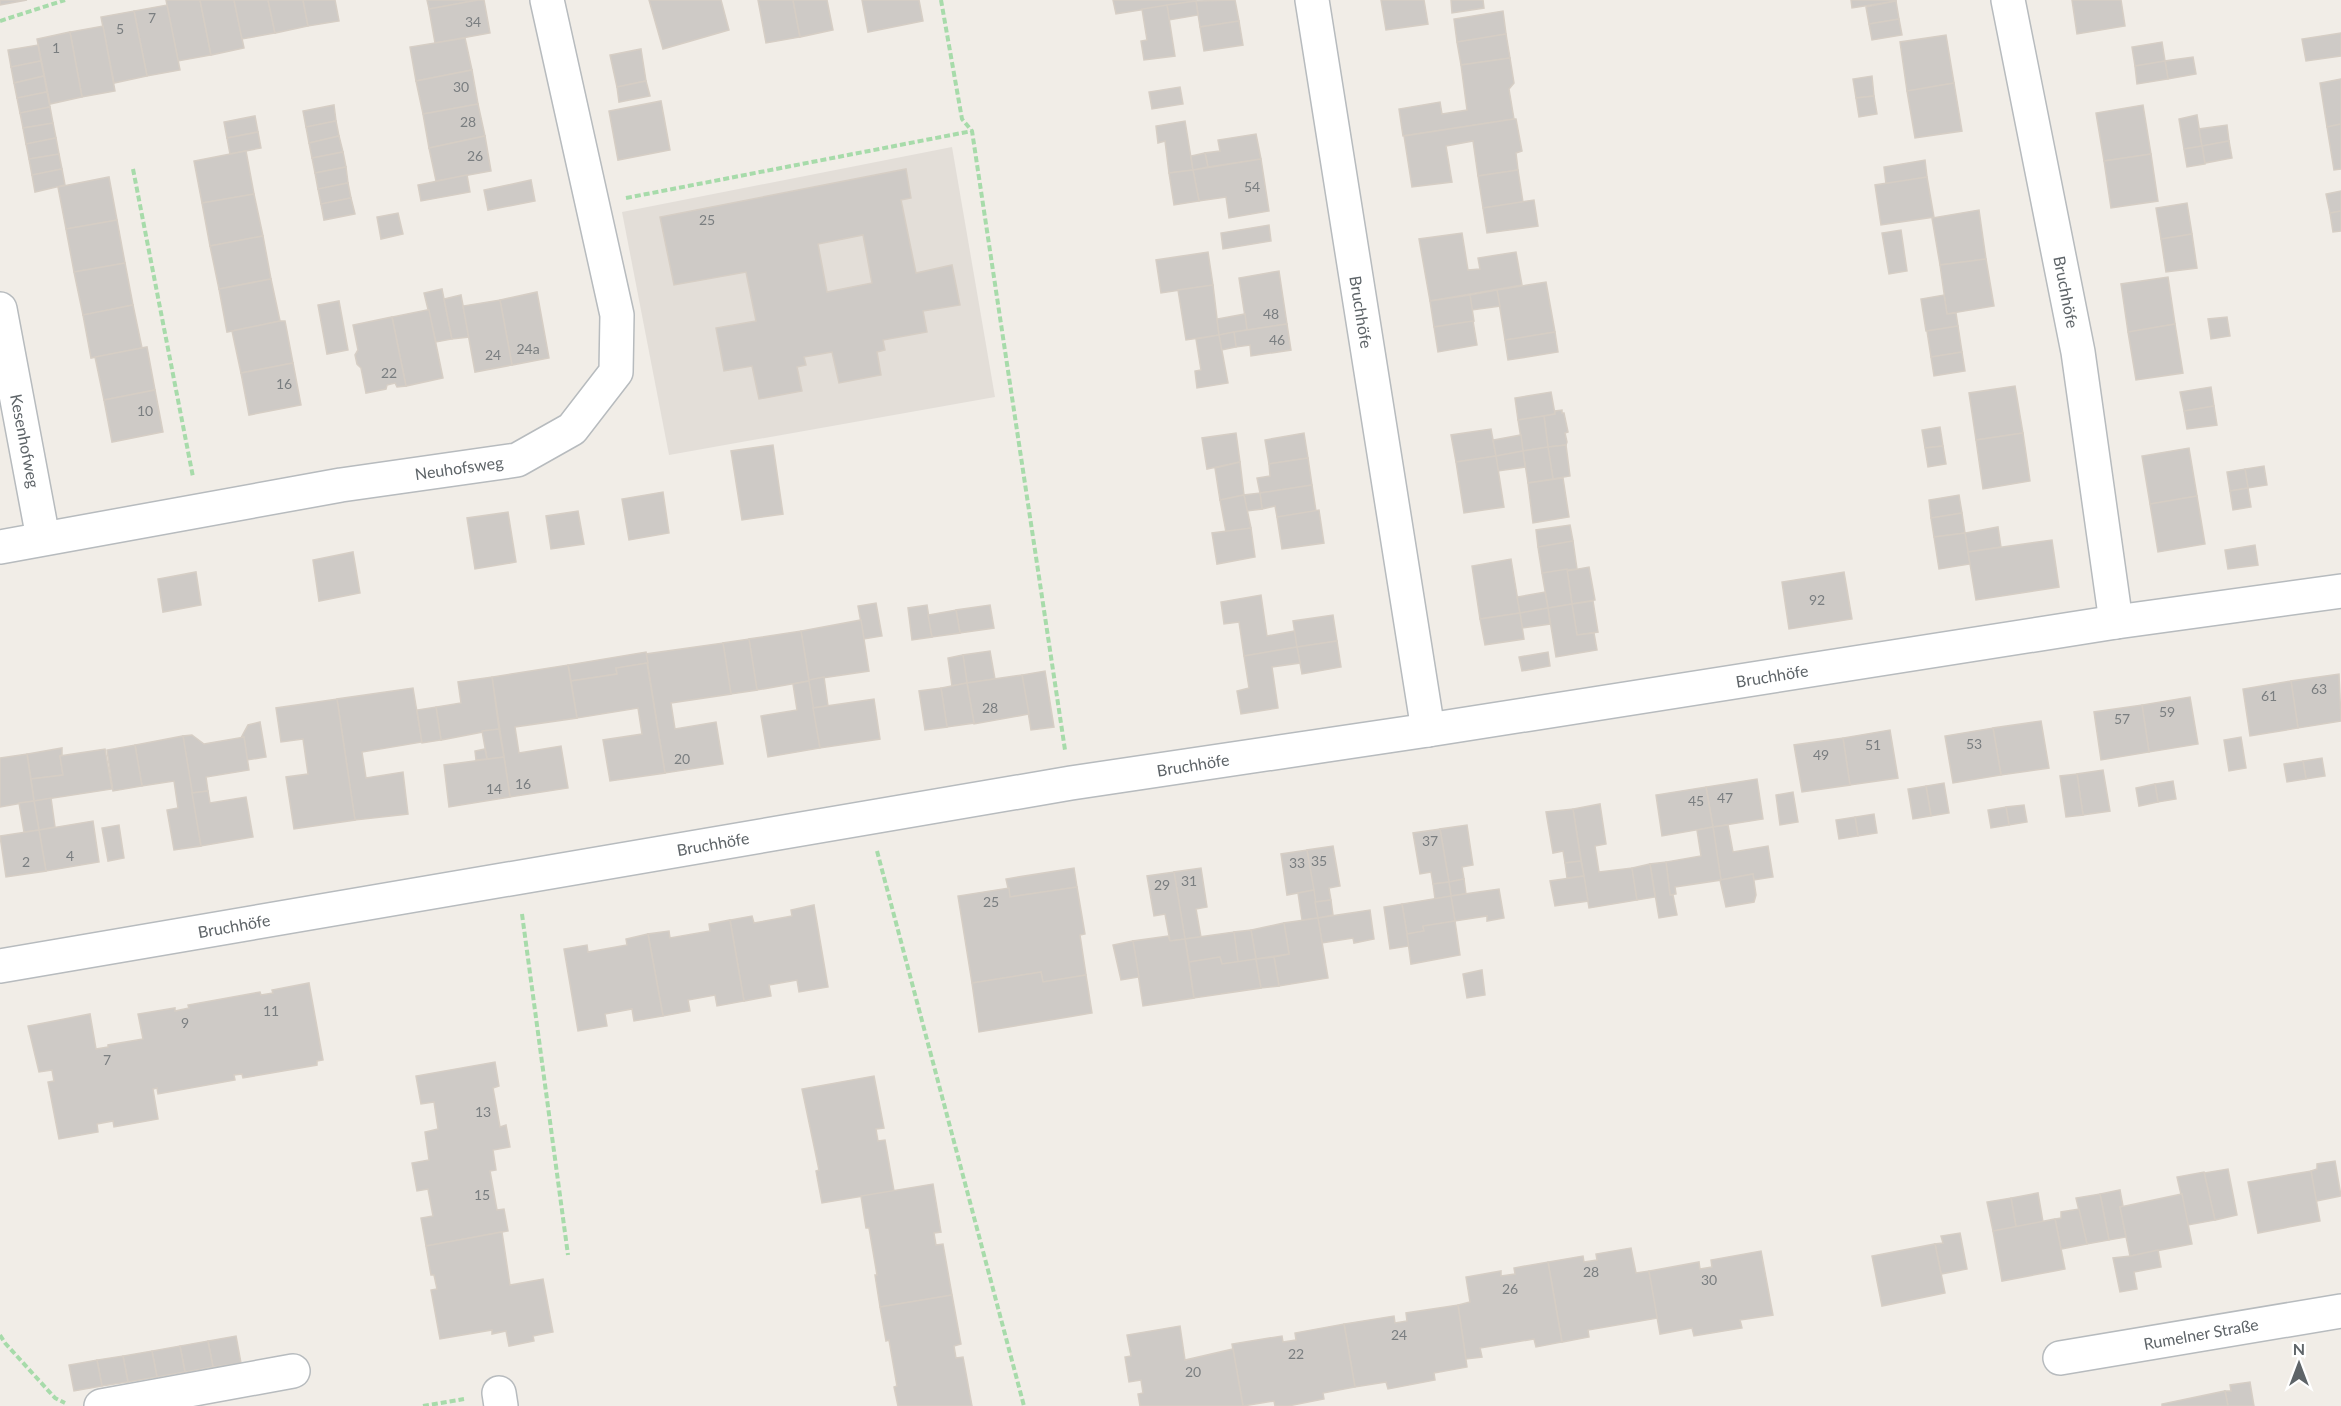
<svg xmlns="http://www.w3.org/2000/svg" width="2341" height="1406" viewBox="0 0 2341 1406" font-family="Lato,sans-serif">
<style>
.education{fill:#e3ded8}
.building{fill:#cecac6;stroke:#d6cec5;stroke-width:1.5;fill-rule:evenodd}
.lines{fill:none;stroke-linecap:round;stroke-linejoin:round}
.minor-casing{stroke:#b7bbbe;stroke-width:36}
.path{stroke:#a7dbaa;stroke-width:4;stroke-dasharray:6 3;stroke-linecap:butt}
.minor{stroke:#fff;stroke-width:33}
.labels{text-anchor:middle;stroke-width:4.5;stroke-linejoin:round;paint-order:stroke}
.number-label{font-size:14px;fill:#7a7e80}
.street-label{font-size:16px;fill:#5e6468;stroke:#fff}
</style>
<rect width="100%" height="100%" fill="#f1ede7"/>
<polygon class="education" points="952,147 995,397 669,455 622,212"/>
<g class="building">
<polygon points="0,0 27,0 0,5"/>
<polygon points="166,0 200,0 211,55 178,61"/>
<polygon points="200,0 234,0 244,48 211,55"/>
<polygon points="234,0 268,0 275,33 242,39"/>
<polygon points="268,0 303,0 308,26 275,33"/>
<polygon points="303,0 335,0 339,21 308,26"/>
<polygon points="427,0 478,0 429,9"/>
<polygon points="478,0 484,0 490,33 435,43 429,9"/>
<polygon points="649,0 721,0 729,30 663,49"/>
<polygon points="758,0 793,0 800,37 766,43"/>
<polygon points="793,0 827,0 833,30 800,37"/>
<polygon points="862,0 919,0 923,21 868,32"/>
<polygon points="1113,0 1195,0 1196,1 1116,14"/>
<polygon points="1235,0 1239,21 1200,27 1196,1"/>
<polygon points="1381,0 1424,0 1428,24 1386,30"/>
<polygon points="1451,0 1483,0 1484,8 1452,13"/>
<polygon points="1851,0 1896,0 1896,1 1852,8"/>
<polygon points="2072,0 2121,0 2125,26 2077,34"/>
<polygon points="1196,1 1198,15 1169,20 1167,5"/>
<polygon points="1896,1 1899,19 1869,24 1866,7"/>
<polygon points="167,5 180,70 147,76 134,11"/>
<polygon points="1167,5 1175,56 1144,60 1141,41 1147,40 1142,9"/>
<polygon points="134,11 147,76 114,83 101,17"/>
<polygon points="1503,11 1506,34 1457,42 1454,19"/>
<polygon points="1899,19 1902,35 1872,40 1869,24"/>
<polygon points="1239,21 1243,45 1204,51 1200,27"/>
<polygon points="103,26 115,91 82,97 70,32"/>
<polygon points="70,32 82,97 50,104 37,39"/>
<polygon points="2341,33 2341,56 2306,61 2302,39"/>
<polygon points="1506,34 1510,58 1461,65 1457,42"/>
<polygon points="1946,35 1954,83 1907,91 1900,42"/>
<polygon points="465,38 472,70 416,81 410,47"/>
<polygon points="2162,42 2165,61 2135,66 2132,47"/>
<polygon points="38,45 41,61 11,67 8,50"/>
<polygon points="641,49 646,81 617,87 610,55"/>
<polygon points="2193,57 2196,74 2168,79 2165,61"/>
<polygon points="1510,58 1514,83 1509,89 1514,119 1403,136 1399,109 1440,102 1442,114 1467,110 1461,65"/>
<polygon points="41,61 44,76 14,83 11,67"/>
<polygon points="2165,61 2168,79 2137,84 2135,66"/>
<polygon points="472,70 478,104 423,114 416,81"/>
<polygon points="44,76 47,92 17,98 14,83"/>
<polygon points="1872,76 1874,96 1856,98 1853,79"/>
<polygon points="2341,79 2341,124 2327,127 2320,83"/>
<polygon points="646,81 650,96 619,102 617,87"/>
<polygon points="1954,83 1962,131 1915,138 1907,91"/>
<polygon points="1180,87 1183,104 1152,109 1149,92"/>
<polygon points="47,92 50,107 20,113 17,98"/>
<polygon points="1874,96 1877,114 1859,117 1856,98"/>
<polygon points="661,101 670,150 618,160 609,111"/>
<polygon points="478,104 485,136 429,148 423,114"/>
<polygon points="334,105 336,121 306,127 303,111"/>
<polygon points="2143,105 2151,154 2104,161 2096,113"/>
<polygon points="50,107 53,123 23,128 20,113"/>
<polygon points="2197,115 2202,146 2184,149 2179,119"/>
<polygon points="255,116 258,132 227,138 224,122"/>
<polygon points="1514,119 1516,119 1522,151 1516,153 1518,170 1478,176 1473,141 1446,146 1452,182 1412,187 1404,136"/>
<polygon points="336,121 339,136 309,143 306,127"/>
<polygon points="1185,121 1193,170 1169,173 1165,141 1158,143 1156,126"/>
<polygon points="53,123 56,138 26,144 23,128"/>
<polygon points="2341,124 2341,169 2334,170 2327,127"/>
<polygon points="2227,125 2229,141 2202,146 2199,129"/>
<polygon points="258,132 261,148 230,154 227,138"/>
<polygon points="1256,134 1261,159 1208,167 1205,153 1220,151 1218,140"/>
<polygon points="339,136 343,152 312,158 309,143"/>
<polygon points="485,136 491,171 436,181 429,148"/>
<polygon points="56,138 59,154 29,159 26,144"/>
<polygon points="2229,141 2232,158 2205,163 2202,146"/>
<polygon points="2202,146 2205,164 2187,167 2184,149"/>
<polygon points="246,151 254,194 202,203 194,161"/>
<polygon points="343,152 346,167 315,173 312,158"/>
<polygon points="1205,153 1208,167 1193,170 1191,156"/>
<polygon points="59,154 62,169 32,175 29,159"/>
<polygon points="2151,154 2158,201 2111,208 2104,161"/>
<polygon points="1261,159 1269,211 1229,218 1226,197 1199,201 1193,170"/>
<polygon points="1925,160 1927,177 1886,184 1884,167"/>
<polygon points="346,167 348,183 318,189 315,173"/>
<polygon points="62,169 65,185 35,192 32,175"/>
<path d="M906,169L911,198L901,200L916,273L952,265L960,305L923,311L927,332L883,340L885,350L877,352L881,375L839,383L832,352L804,357L806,365L797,367L802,391L759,399L752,366L724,371L716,328L756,321L746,272L674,285L660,217ZM863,235L872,283L827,292L818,244Z"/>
<polygon points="1193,170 1199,201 1174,205 1169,173"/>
<polygon points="1518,170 1523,202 1483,208 1478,176"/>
<polygon points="467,175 470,192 421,201 418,185"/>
<polygon points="109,177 117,220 66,229 58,187"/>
<polygon points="1927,177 1934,217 1881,225 1875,185"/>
<polygon points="531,180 535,201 488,210 484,190"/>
<polygon points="348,183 351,198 321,204 318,189"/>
<polygon points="2341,191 2341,211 2330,213 2326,194"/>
<polygon points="254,194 263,236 210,246 202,203"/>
<polygon points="351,198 355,214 324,220 321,204"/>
<polygon points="1534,200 1538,226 1487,233 1483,208"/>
<polygon points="2187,203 2192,234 2161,239 2156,208"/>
<polygon points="1979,210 1986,259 1940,265 1932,218"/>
<polygon points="2341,211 2341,231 2333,232 2330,213"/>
<polygon points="398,213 403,234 381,239 377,217"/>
<polygon points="117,220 125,263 74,272 66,229"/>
<polygon points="1269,225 1271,241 1223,249 1221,233"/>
<polygon points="1901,230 1907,271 1889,274 1882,233"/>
<polygon points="1462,233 1468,270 1480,269 1478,258 1516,252 1522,285 1430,301 1419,239"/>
<polygon points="2192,234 2197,268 2166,272 2161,239"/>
<polygon points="263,236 271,279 219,289 210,246"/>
<polygon points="1208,252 1213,285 1161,293 1156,260"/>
<polygon points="1986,259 1994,306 1947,314 1940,265"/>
<polygon points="125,263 133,305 83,315 74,272"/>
<polygon points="1279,271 1287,324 1247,330 1239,278"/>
<polygon points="2168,277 2175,324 2128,332 2121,284"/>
<polygon points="271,279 280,321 227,332 219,289"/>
<polygon points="1546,282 1555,332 1505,340 1497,290"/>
<polygon points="1213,285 1219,335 1186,340 1178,290"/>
<polygon points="442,289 452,339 436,342 424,293"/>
<polygon points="1497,290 1500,306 1472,310 1470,295"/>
<polygon points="537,292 549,358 512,365 500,300"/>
<polygon points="461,295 469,337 452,339 444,299"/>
<polygon points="1470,295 1474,321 1434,327 1430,301"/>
<polygon points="1944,295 1947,314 1956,313 1958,326 1926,331 1921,299"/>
<polygon points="500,300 512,365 475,372 463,306"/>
<polygon points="339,301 348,350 327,354 318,305"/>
<polygon points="133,305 142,348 91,358 83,315"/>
<polygon points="427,310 429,310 443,378 406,386 392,317"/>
<polygon points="1245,314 1247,330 1219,335 1217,319"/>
<polygon points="392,317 406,386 397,387 395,383 387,385 386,389 366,393 361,368 357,364 355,355 358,350 353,325"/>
<polygon points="2227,317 2230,336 2211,339 2208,319"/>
<polygon points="280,321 285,321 293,363 241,373 232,331"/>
<polygon points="1473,321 1477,345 1438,352 1434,327"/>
<polygon points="1287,324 1291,350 1251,356 1250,345 1236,347 1234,332"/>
<polygon points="2175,324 2183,373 2136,380 2128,332"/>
<polygon points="1958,326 1962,352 1931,357 1927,331"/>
<polygon points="1234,332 1236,347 1221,350 1219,335"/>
<polygon points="1555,332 1558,352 1508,360 1505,340"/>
<polygon points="1219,335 1228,383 1197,388 1195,371 1201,370 1196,339"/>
<polygon points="147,347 155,390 104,400 95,357"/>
<polygon points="1962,352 1965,371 1934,376 1931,357"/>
<polygon points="293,363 301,405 249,415 241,373"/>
<polygon points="2015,386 2023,433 1976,440 1969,393"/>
<polygon points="2211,387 2214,406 2184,411 2180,392"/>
<polygon points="155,390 163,432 112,442 104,400"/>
<polygon points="1551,392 1555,414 1518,420 1515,398"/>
<polygon points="2214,406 2217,425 2187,429 2184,411"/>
<polygon points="1562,410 1562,413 1564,413 1568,432 1565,433 1567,442 1566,445 1548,447 1544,416 1555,414 1555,411"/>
<polygon points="1544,416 1548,447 1523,451 1518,420"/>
<polygon points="1940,427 1943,446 1925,448 1922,430"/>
<polygon points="1491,429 1496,456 1456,462 1451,435"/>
<polygon points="1236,433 1240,462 1207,469 1202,438"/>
<polygon points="1304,433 1308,458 1269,464 1265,440"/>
<polygon points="2023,433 2030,481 1983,489 1976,440"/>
<polygon points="1521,435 1523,451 1496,456 1493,440"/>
<polygon points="773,445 783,514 742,520 731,451"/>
<polygon points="1566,445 1570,476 1553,479 1548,447"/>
<polygon points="1943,446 1946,464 1928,467 1925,448"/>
<polygon points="1548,447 1553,479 1528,483 1523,451"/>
<polygon points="2189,448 2197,496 2150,504 2142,456"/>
<polygon points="1523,451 1525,467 1498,471 1496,456"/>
<polygon points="1496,456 1504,507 1464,513 1456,462"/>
<polygon points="1308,458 1312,485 1260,493 1257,478 1270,476 1269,464"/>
<polygon points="1240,462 1244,495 1220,500 1215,468"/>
<polygon points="2264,466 2267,485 2248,488 2245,469"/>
<polygon points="2245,469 2248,488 2230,491 2227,472"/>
<polygon points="1563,478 1569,517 1533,523 1528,483"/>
<polygon points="1312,485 1316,511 1277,517 1275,506 1262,509 1260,493"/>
<polygon points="2248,488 2251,507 2233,510 2230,491"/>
<polygon points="663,492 669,533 629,540 622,499"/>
<polygon points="1260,493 1262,509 1247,511 1244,495"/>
<polygon points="1244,495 1251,528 1226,532 1220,500"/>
<polygon points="1959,495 1962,513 1931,518 1929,500"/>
<polygon points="2197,496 2205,544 2158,552 2150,504"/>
<polygon points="1319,510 1324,543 1282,549 1277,517"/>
<polygon points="578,511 584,544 551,549 546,516"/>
<polygon points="508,512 516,562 475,569 467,518"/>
<polygon points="1962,513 1965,533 1934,537 1931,518"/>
<polygon points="1570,525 1573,541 1538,547 1536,530"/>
<polygon points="1998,527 2001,547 1968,552 1965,533"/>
<polygon points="1251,528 1255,557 1217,564 1212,533"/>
<polygon points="1965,533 1970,564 1939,569 1934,537"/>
<polygon points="2052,540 2059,587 1976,600 1968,552"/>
<polygon points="1573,541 1577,569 1542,573 1538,547"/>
<polygon points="2255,545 2258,565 2228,569 2225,550"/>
<polygon points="353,552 360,593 319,601 313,560"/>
<polygon points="1511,559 1520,613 1480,619 1472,566"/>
<polygon points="1589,567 1595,600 1572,604 1567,571"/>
<polygon points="1567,569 1572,604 1548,608 1542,573"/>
<polygon points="196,572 201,605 163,612 158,579"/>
<polygon points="1844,572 1852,619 1789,629 1782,582"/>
<polygon points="1545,592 1548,608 1520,613 1517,597"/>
<polygon points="1261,595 1267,636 1295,631 1297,647 1244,656 1239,622 1224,624 1221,602"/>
<polygon points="1593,601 1598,632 1577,635 1572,604"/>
<polygon points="876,603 882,636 864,639 858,606"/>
<polygon points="1572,604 1577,635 1594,633 1597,650 1556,657 1548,608"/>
<polygon points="927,605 932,637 912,640 908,608"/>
<polygon points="990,605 994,628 960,633 956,610"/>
<polygon points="1548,608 1550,624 1522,628 1520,613"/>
<polygon points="956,610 960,633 932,637 928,615"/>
<polygon points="1520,613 1524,639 1485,645 1480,619"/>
<polygon points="1333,615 1337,641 1297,647 1293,621"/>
<polygon points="861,620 869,671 809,680 801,631"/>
<polygon points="801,631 809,681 757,690 749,639"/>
<polygon points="749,639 757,690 731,694 723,643"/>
<polygon points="1337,641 1341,667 1302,674 1297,647"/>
<polygon points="723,643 731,694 671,703 675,729 716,722 723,764 665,773 646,654"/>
<polygon points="1297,647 1300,663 1272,667 1278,708 1241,714 1237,691 1249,688 1244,656"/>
<polygon points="990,651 995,679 967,683 963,655"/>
<polygon points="646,652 648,663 616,668 617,674 571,681 568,665"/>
<polygon points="1548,652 1550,666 1522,671 1519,657"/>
<polygon points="963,655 967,683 952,686 948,658"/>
<polygon points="647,663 665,773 610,781 603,740 642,734 638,708 577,718 571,681 617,674 616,668"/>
<polygon points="568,665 577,718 515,727 519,753 561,746 568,788 510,797 492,677"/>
<polygon points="1045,671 1054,727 1031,730 1022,675"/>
<polygon points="2339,674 2341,721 2298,728 2291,681"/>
<polygon points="1022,675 1029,714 974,724 967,683"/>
<polygon points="492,677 499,729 441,740 436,707 461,703 458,682"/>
<polygon points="824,677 828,706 813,708 809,680"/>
<polygon points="809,681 820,748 768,757 761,716 797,710 793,684"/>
<polygon points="2291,681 2298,728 2250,736 2243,689"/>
<polygon points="967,683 974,723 947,727 941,688"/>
<polygon points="413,688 422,742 362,752 366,778 403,772 408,814 355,820 337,699"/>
<polygon points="941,688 947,727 925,730 919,691"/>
<polygon points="2190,697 2198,744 2149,752 2142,705"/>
<polygon points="337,699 355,820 294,829 286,777 308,774 303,739 281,742 276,708"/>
<polygon points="874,699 880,739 820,748 813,708"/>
<polygon points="2142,705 2149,752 2101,760 2094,712"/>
<polygon points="436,707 441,740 422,743 417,710"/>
<polygon points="2041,721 2049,768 2001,775 1993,728"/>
<polygon points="260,722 266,757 247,760 244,737 241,738 248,725"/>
<polygon points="1993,728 2001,775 1953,783 1945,736"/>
<polygon points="499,729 504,757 487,759 482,731"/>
<polygon points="1890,730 1898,778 1850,785 1843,738"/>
<polygon points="192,735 204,744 244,737 249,770 206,777 208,791 192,793 183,736"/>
<polygon points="183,736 201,846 174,850 167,810 178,808 174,781 142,786 135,745"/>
<polygon points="2241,737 2246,768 2229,771 2224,740"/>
<polygon points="1843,738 1850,785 1802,792 1794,745"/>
<polygon points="135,745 142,786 113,791 107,750"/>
<polygon points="62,748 62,755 60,756 63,775 31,779 27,754"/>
<polygon points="105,749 112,789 34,801 31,779 63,775 60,756"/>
<polygon points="485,749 487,759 476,760 475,751"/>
<polygon points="27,754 34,801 0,807 0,758"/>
<polygon points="504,757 510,797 449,807 444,765"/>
<polygon points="2322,758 2325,776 2306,779 2303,761"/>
<polygon points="2303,761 2306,779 2287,782 2284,764"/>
<polygon points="2103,770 2110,811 2083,815 2077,774"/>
<polygon points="2077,774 2083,815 2066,817 2060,776"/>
<polygon points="1757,779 1763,819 1713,827 1706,787"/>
<polygon points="2173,781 2176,799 2158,802 2155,784"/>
<polygon points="1944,783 1949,813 1931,816 1926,786"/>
<polygon points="2155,784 2158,802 2139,806 2136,788"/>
<polygon points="1926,786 1931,816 1913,819 1908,789"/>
<polygon points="1706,787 1713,827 1662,836 1656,795"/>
<polygon points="208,791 210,803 246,797 253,837 201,846 192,793"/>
<polygon points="1793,792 1798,822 1780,825 1776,795"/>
<polygon points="51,798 55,827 39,830 34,801"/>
<polygon points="34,801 39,830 24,832 19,803"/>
<polygon points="1600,804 1606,844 1595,846 1599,872 1632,868 1637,900 1589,908 1573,809"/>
<polygon points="2024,805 2027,822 2009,825 2006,807"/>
<polygon points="2006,807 2009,825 1991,828 1988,810"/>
<polygon points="1573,809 1581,861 1565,863 1563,851 1553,853 1546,812"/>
<polygon points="1874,814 1877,833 1858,836 1855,817"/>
<polygon points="1855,817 1858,836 1839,839 1836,820"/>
<polygon points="93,821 99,862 46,871 39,830"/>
<polygon points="119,825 124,858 108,861 102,828"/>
<polygon points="1467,825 1473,865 1462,867 1464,879 1449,882 1440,829"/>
<polygon points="1728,825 1733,852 1768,846 1773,877 1754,880 1753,874 1721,880 1713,827"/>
<polygon points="1713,827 1721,880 1675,887 1676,894 1670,895 1666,862 1701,856 1697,830"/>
<polygon points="1440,829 1449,882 1433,884 1431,872 1420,874 1413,833"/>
<polygon points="39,830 46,871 6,877 0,836"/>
<polygon points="1333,846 1340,886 1329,888 1331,900 1315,902 1307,850"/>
<polygon points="1307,850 1314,890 1287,895 1281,854"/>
<polygon points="1581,861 1584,876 1567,878 1565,863"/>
<polygon points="1666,862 1670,895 1673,895 1677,915 1659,918 1650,864"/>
<polygon points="1650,864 1655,897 1637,900 1632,868"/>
<polygon points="1074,868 1077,887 1010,897 1006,879"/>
<polygon points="1201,868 1207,907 1196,909 1201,937 1185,939 1174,872"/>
<polygon points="1174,872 1185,939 1170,941 1165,914 1154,916 1147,876"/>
<polygon points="1753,874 1756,895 1754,902 1726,907 1720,880"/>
<polygon points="1584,876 1588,901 1555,906 1550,881"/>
<polygon points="1464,879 1466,894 1451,896 1449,882"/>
<polygon points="1449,882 1451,896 1435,899 1433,884"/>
<polygon points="1077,887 1085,934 1080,935 1086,975 1043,982 1041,972 972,983 958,896 1009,888 1010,897"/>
<polygon points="1499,889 1504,918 1487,921 1487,916 1455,921 1451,896"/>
<polygon points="1314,890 1318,918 1302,920 1298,893"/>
<polygon points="1451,896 1455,921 1423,926 1424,931 1407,934 1402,904"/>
<polygon points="1331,900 1333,915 1318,918 1315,902"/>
<polygon points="1402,904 1409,946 1390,949 1384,907"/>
<polygon points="814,905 828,987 799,992 797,980 769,985 771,996 744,1001 730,920 752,916 754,923 792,916 791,910"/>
<polygon points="1370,910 1374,939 1354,943 1353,938 1322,943 1318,918"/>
<polygon points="1318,918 1328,978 1279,986 1274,957 1289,954 1284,923"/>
<polygon points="730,920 744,1001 717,1006 715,995 688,1000 690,1011 663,1016 648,934 669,931 670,938 710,931 709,924"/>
<polygon points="1455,921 1460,955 1411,964 1407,934 1424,931 1423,926"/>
<polygon points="1284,923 1289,954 1256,959 1251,930"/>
<polygon points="1251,930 1256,959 1238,962 1234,932"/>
<polygon points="1234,932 1238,962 1222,964 1220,957 1189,962 1185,939"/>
<polygon points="648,934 663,1016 634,1021 632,1009 605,1014 607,1026 578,1031 564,949 587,945 588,952 627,945 626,939"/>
<polygon points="1168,936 1170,941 1185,939 1194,998 1143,1006 1133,941"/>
<polygon points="1133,941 1139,977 1121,980 1113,945"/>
<polygon points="1220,957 1222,964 1256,959 1261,988 1194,998 1189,962"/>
<polygon points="1274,957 1279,986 1261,988 1256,959"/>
<polygon points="1482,970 1485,995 1467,998 1463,974"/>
<polygon points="1041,972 1043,982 1086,975 1092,1013 979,1032 972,983"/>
<polygon points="309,983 323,1060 317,1061 317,1065 243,1078 242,1074 234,1075 235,1080 158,1094 157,1088 153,1089 158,1119 114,1127 113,1121 97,1124 98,1132 59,1139 48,1082 54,1081 52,1070 39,1072 28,1026 90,1014 96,1049 108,1047 108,1045 143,1039 138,1014 175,1008 175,1011 189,1008 188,1005 260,992 261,995 273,993 272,990"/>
<polygon points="495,1062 499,1086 493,1088 500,1127 506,1125 510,1147 493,1150 496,1170 490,1171 497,1210 504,1209 508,1231 426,1246 421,1218 433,1216 428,1189 417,1191 412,1163 429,1160 425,1132 438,1129 434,1102 421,1104 416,1076"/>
<polygon points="874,1076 884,1128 876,1129 878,1141 885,1140 894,1191 822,1203 816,1171 819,1170 802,1089"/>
<polygon points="2335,1161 2341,1196 2316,1201 2311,1171 2317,1169 2317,1164"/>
<polygon points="2228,1169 2237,1215 2215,1220 2204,1173"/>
<polygon points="2311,1171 2320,1221 2258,1233 2248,1182"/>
<polygon points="2204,1172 2215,1220 2188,1225 2177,1177"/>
<polygon points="933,1184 941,1232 934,1233 936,1245 943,1244 952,1295 880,1307 875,1275 877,1275 869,1228 866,1228 861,1196"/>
<polygon points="2120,1190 2123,1206 2120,1207 2126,1237 2109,1240 2100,1194"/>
<polygon points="2038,1193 2043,1222 2016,1227 2011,1198"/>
<polygon points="2100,1194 2109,1240 2087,1244 2076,1198"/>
<polygon points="2182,1194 2192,1244 2130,1256 2120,1207"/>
<polygon points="2011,1198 2016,1227 1993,1231 1987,1202"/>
<polygon points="2079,1209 2087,1244 2061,1249 2055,1219 2061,1218 2061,1212"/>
<polygon points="2055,1219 2065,1269 2002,1281 1993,1231"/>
<polygon points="502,1232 510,1285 543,1279 553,1332 533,1336 534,1341 509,1346 506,1331 492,1334 492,1330 440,1339 431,1290 437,1289 434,1275 431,1275 426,1246"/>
<polygon points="1960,1233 1967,1269 1941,1274 1935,1244 1943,1243 1941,1236"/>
<polygon points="1935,1244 1945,1293 1882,1306 1872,1256"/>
<polygon points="1631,1248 1636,1273 1649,1271 1658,1318 1588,1330 1589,1337 1562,1342 1548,1262 1583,1256 1584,1262 1597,1260 1596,1254"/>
<polygon points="2158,1250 2161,1267 2134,1272 2137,1289 2120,1292 2113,1258 2131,1256"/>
<polygon points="1761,1251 1773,1315 1740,1320 1742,1328 1694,1336 1692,1328 1660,1334 1649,1271 1699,1262 1700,1269 1712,1267 1711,1260"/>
<polygon points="1548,1262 1562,1342 1536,1347 1534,1339 1480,1348 1482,1357 1466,1359 1458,1305 1470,1302 1466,1277 1501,1271 1501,1276 1515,1274 1514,1268"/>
<polygon points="952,1295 961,1344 954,1346 956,1358 963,1357 972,1406 898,1406 894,1387 897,1386 889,1340 886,1341 880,1307"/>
<polygon points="1458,1305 1467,1367 1434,1373 1435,1380 1388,1389 1386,1382 1355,1387 1344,1324 1394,1316 1395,1323 1407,1321 1406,1313"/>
<polygon points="1344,1324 1355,1387 1323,1393 1324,1399 1288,1406 1275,1406 1274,1401 1243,1406 1232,1344 1282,1336 1283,1342 1296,1340 1295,1333"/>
<polygon points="1180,1326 1185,1360 1233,1349 1243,1406 1140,1406 1138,1394 1143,1393 1141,1380 1129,1382 1125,1357 1131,1356 1127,1335"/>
<polygon points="236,1336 241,1363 213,1367 208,1341"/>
<polygon points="208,1341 213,1367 185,1372 180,1346"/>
<polygon points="180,1346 185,1372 157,1377 152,1351"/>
<polygon points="152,1351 157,1377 128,1382 123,1356"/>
<polygon points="123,1356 128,1382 102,1386 97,1360"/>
<polygon points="97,1360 102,1386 74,1391 69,1365"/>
<polygon points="2250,1382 2254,1406 2228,1406 2225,1391 2231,1391 2230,1385"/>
<polygon points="2225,1391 2228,1406 2162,1406 2162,1404"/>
</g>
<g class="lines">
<defs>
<g id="minor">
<polyline points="1312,0 1428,730"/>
<polyline points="2008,0 2078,352 2116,622"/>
<polyline points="0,309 43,538"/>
<polyline points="0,547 341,485 517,460 572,429 616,372 617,315 547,0"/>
<polyline points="0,966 1071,783 1428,730 2116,622 2341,591"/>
<polyline points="2060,1358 2341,1311"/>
<polyline points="499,1393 501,1406"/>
<polyline points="101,1406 293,1371"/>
</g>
</defs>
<use href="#minor" class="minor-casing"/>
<g class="path">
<polyline points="941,0 962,119 972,131 1065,750"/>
<polyline points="0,21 65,0"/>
<polyline points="133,169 193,477"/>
<polyline points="626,198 972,131"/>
<polyline points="877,851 1024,1406"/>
<polyline points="522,914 568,1255"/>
<polyline points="0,1335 5,1343 55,1398 65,1403"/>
<polyline points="423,1406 464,1399"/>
</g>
<use href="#minor" class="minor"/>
</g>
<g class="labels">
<g class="number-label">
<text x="152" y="23">7</text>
<text x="473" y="27">34</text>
<text x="120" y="34">5</text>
<text x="56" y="53">1</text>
<text x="461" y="92">30</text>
<text x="468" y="127">28</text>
<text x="475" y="161">26</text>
<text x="1252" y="192">54</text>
<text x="707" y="225">25</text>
<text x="1271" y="319">48</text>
<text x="1277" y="345">46</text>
<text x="528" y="354">24a</text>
<text x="493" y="360">24</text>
<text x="389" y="378">22</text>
<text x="284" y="389">16</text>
<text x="145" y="416">10</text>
<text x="1817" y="605">92</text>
<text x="2319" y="694">63</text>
<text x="2269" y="701">61</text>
<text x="990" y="713">28</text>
<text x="2167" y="717">59</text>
<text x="2122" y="724">57</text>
<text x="1974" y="749">53</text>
<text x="1873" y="750">51</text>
<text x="1821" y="760">49</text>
<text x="682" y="764">20</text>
<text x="523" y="789">16</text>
<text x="494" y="794">14</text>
<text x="1725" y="803">47</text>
<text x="1696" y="806">45</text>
<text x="1430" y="846">37</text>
<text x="70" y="861">4</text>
<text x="1319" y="866">35</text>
<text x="26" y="867">2</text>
<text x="1297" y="868">33</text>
<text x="1189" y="886">31</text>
<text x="1162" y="890">29</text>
<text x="991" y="907">25</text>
<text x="271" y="1016">11</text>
<text x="185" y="1028">9</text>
<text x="107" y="1065">7</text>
<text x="483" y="1117">13</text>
<text x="482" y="1200">15</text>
<text x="1591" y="1277">28</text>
<text x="1709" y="1285">30</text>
<text x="1510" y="1294">26</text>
<text x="1399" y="1340">24</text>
<text x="1296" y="1359">22</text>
<text x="1193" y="1377">20</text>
</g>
<g class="street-label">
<text transform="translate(2066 292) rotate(79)" y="6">Bruchhöfe</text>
<text transform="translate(1361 312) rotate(81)" y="6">Bruchhöfe</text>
<text transform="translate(25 441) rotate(79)" y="6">Kesenhofweg</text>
<text transform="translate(459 468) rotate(-8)" y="6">Neuhofsweg</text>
<text transform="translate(1772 676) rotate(-9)" y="6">Bruchhöfe</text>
<text transform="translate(1193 765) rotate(-9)" y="6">Bruchhöfe</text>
<text transform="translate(713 844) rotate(-10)" y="6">Bruchhöfe</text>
<text transform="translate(234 926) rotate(-10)" y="6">Bruchhöfe</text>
<text transform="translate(2201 1334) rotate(-10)" y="6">Rumelner Straße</text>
</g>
</g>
<g transform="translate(2299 1364)" stroke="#ffffff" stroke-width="4.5" paint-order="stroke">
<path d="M0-4.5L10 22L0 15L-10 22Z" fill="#5e6468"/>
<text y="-9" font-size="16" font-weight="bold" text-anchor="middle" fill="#5e6468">N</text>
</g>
</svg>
